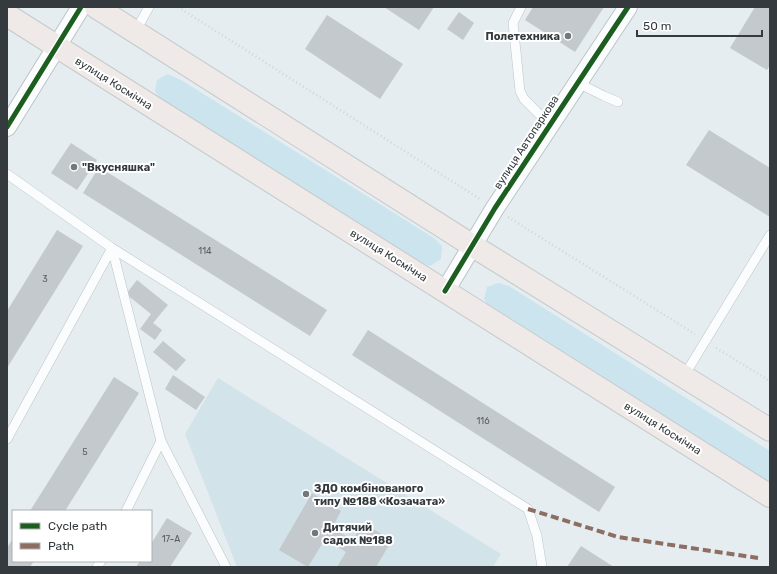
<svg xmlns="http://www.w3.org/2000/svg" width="777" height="574" viewBox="0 0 777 574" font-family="Rubik,sans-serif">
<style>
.built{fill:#d2e3ea}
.green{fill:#cce4ed}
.building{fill:#c3c9cc}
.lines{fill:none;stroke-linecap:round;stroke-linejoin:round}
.lane-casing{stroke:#bec4c6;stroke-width:10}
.street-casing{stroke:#bec4c6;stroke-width:20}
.primary-casing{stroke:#c5cacb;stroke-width:24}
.path{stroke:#d2d4d6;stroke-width:2.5;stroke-dasharray:1 3;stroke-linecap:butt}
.lane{stroke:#fbfcfd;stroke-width:9}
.street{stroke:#fbfcfd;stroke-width:18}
.primary{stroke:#efe9e8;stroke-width:22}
.quiet{stroke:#8d6e63;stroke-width:4;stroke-dasharray:8 4;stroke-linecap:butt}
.cycleway-casing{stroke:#fff;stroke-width:8}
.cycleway{stroke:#1b5e20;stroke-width:5}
.poi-dot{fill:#72797c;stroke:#fff;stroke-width:1.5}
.labels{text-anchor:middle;stroke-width:4;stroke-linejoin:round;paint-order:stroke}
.number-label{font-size:9px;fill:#585e61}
.poi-label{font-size:11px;font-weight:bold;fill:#343a3d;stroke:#fff;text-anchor:start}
.street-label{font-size:11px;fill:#343a3d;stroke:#fff}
</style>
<rect width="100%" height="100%" fill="#e5edf0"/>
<polygon class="built" points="218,378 501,554 493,567 237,567 185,434"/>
<g class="green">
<polygon points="168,74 181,80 434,238 442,246 441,259 430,266 418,262 160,100 155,91 157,80"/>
<polygon points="498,283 509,286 770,451 770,486 490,309 484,299 487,287"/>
</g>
<g class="building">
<polygon points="384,7 434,7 419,30"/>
<polygon points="533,7 604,7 575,52 525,20"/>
<polygon points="755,7 770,7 770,65 767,70 730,48"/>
<polygon points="459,12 474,23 463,40 447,29"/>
<polygon points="327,15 403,64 380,99 305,49"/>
<polygon points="709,130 770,168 770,217 686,165"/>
<polygon points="71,143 97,160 77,190 51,173"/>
<polygon points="99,167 327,310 310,336 83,193"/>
<polygon points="57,230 83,246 7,368 7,311"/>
<polygon points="137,280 168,305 153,323 162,330 155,340 140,329 151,314 126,294"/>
<polygon points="368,330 615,487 599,512 352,355"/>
<polygon points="163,341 186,360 176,371 153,352"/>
<polygon points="173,375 205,397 196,410 165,389"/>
<polygon points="114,377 139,393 65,511 30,511"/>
<polygon points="312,493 341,511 332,528 353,540 363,523 392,540 376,567 337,567 346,552 325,539 308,567 279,550"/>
<polygon points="167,518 192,533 170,567 136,567 140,561 151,561 151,544"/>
<polygon points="13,538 13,561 34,561 30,567 7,567 7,548"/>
<polygon points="581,546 614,567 567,567"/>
</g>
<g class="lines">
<defs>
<g id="lane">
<polyline points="521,7 513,23 520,91 524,99 550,125"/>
<polyline points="135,32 149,7"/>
<polyline points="578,83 604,96 618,102"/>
<polyline points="7,174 112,248 528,509 537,536 542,567"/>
<polyline points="684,376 770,235"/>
<polyline points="7,439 112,248 161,441 226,567"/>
<polyline points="126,511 161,441"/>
<polyline points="97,567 101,561"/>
</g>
<g id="street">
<polyline points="7,127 81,7"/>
<polyline points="445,291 495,208 628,7"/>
</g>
<g id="primary">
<polyline points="96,7 473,246 770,430"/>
<polyline points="7,15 770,496"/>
</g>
</defs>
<use href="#lane" class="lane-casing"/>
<use href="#street" class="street-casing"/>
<use href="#primary" class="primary-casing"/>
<g class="path">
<polyline points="178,7 480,199"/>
<polyline points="508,217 695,334"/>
<polyline points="716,348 770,381"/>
</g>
<use href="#lane" class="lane"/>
<use href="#street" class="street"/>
<use href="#primary" class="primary"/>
<polyline class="quiet" points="528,509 618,537 758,558"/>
<defs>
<g id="cycleway">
<polyline points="7,127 81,7"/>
<polyline points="445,291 495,208 628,7"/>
</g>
</defs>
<use href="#cycleway" class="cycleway-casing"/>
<use href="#cycleway" class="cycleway"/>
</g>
<g class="poi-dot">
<circle cx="568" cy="36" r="4"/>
<circle cx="74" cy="167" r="4"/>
<circle cx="306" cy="494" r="4"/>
<circle cx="315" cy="533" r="4"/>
</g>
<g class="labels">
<g class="number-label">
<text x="205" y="254">114</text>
<text x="45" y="282">3</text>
<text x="483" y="424">116</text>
<text x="85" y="455">5</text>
<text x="171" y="542">17-А</text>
</g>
<g class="poi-label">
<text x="560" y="40" text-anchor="end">Полетехника</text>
<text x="82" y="171">"Вкусняшка"</text>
<text x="314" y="492">ЗДО комбінованого<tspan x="314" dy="13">типу №188 «Козачата»</tspan></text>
<text x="323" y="531">Дитячий<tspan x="323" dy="13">садок №188</tspan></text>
</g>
<g class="street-label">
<text transform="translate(114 83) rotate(32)" y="4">вулиця Космічна</text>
<text transform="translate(526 142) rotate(-57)" y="4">вулиця Автопаркова</text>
<text transform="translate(389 255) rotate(32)" y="4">вулиця Космічна</text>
<text transform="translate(663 428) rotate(32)" y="4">вулиця Космічна</text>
</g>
</g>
<rect width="777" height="574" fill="none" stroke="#343a3d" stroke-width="16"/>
<rect x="12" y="510" width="140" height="52" fill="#ffffff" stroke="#aeb0b1"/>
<rect x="20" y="523" width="20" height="6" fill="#1b5e20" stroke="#aeb0b1"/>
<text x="48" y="530" font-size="12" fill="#343a3d">Cycle path</text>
<rect x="20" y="543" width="20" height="6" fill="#8d6e63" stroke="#aeb0b1"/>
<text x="48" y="550" font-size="12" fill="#343a3d">Path</text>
<path d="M637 30v6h125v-6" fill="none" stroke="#343a3d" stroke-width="2"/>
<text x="643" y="30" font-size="12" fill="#343a3d" stroke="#ffffff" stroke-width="3" paint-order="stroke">50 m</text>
</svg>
